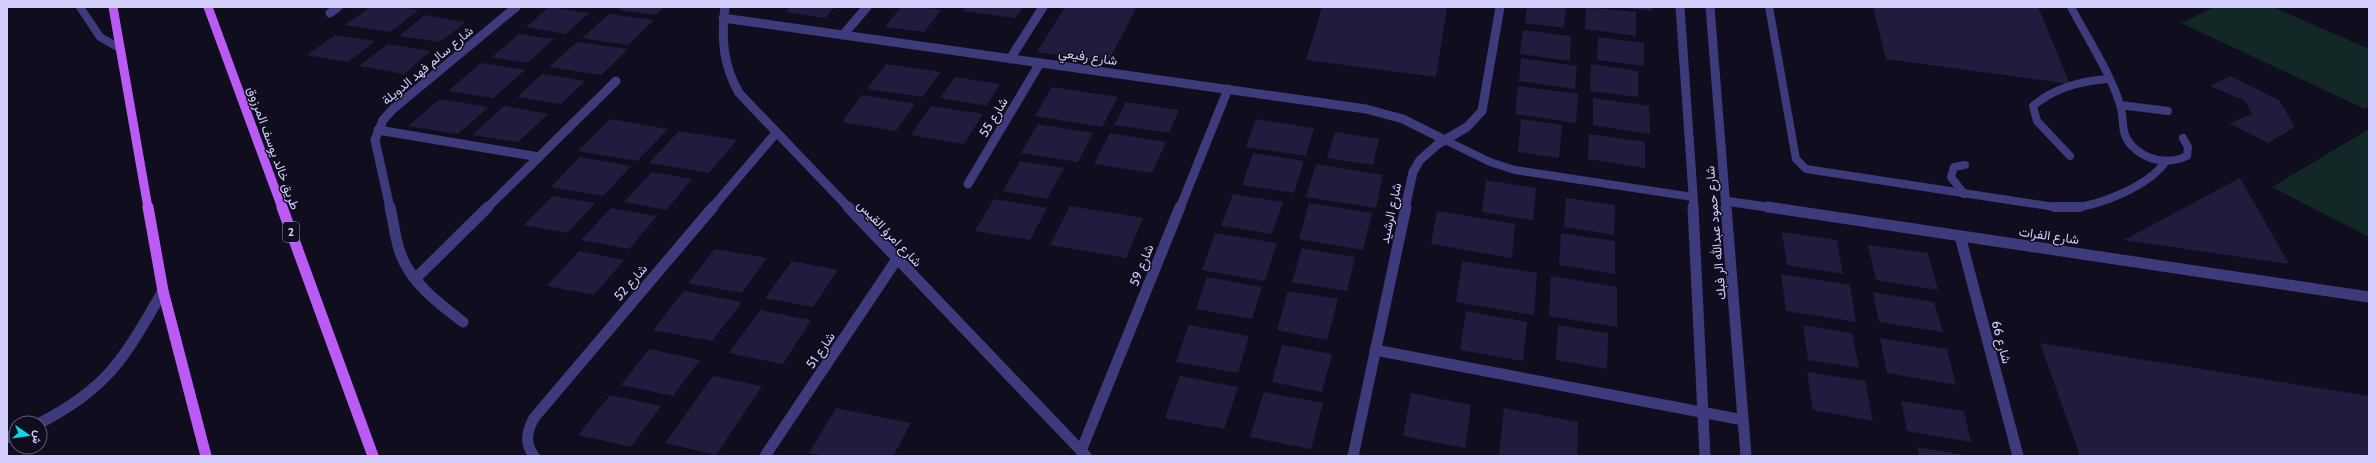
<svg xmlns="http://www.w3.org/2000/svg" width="2376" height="463" viewBox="0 0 2376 463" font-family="Cabin,Vazirmatn,sans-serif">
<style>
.green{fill:#112827}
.building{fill:#211b3e}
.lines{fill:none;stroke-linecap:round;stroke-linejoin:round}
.service-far1{stroke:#3d3b7b;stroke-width:8}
.service{stroke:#3d3b7b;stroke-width:10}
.minor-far1{stroke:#3d3b7b;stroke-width:9}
.minor{stroke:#3d3b7b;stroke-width:11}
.tertiary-far1{stroke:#3d3b7b;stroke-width:9}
.tertiary{stroke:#3d3b7b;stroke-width:11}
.primary-far1{stroke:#ba5bf5;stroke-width:9}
.primary{stroke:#ba5bf5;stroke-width:11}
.labels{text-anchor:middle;stroke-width:3;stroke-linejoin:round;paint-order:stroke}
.shield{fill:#100d1e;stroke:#9894b9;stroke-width:1}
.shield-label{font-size:12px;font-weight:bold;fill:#d3cefc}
.street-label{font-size:13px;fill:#d3cefc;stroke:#100d1e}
</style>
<rect width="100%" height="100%" fill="#100d1e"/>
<g class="green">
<polygon points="2215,7 2273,7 2369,49 2369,107 2365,109 2181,23"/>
<polygon points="2369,129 2369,237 2272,187"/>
</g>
<g class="building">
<polygon points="370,7 400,7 419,10 390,32 345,25"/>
<polygon points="549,7 589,13 566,34 526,27"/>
<polygon points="621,7 664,7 655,15 618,10"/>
<polygon points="790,7 835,7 825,18 785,12"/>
<polygon points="901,7 920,7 941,10 924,32 885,27"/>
<polygon points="965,7 1023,7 1015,18 963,11"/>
<polygon points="1065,7 1137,7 1108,62 1037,52"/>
<polygon points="1322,7 1447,7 1436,77 1306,60"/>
<polygon points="1527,7 1566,7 1564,28 1525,23"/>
<polygon points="1586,7 1636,12 1636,36 1585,29"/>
<polygon points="1626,7 1652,7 1652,11 1626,8"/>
<polygon points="1873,7 2038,7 2070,84 1886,59"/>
<polygon points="609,14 654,20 628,45 582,38"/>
<polygon points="425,15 466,22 440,42 399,36"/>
<polygon points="1523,30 1571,36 1570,61 1520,54"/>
<polygon points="519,34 554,39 527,63 492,57"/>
<polygon points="335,35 375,41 348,62 307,55"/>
<polygon points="1598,37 1644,43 1644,66 1597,60"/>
<polygon points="577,42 628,49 601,75 549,67"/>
<polygon points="388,44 431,51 404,74 359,66"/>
<polygon points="1521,58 1577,66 1575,89 1519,81"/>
<polygon points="481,63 525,70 493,98 448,91"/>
<polygon points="886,64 941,72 922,97 867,89"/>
<polygon points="1591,64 1638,71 1638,97 1590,91"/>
<polygon points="542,74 585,81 561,104 517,97"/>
<polygon points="2230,76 2279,100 2295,127 2268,143 2229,123 2252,114 2245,101 2210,86"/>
<polygon points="955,77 1000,84 986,106 940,98"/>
<polygon points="1518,86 1578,94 1576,123 1515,114"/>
<polygon points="1052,87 1118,97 1102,127 1035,116"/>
<polygon points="862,95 915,104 896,131 842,122"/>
<polygon points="1593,98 1649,106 1650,134 1593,125"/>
<polygon points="440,99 489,107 458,134 408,126"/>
<polygon points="1126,102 1179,110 1169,133 1114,125"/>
<polygon points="504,106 548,114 518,142 472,135"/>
<polygon points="931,106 983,114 964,144 911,135"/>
<polygon points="610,119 668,129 637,161 578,151"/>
<polygon points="1256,119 1314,128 1306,156 1246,147"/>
<polygon points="1521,119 1562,125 1559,158 1518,152"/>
<polygon points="1038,124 1093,133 1078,162 1021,153"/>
<polygon points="679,131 737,140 709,173 649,163"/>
<polygon points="1335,132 1379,139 1373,165 1327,158"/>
<polygon points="1110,133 1166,142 1152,173 1094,164"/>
<polygon points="1589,134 1645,142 1645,168 1588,159"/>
<polygon points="1253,153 1304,161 1294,193 1242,185"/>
<polygon points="580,157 631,166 603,196 551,187"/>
<polygon points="1020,161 1064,168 1047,199 1003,191"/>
<polygon points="1316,164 1383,175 1376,208 1306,197"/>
<polygon points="652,172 692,179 666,210 624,202"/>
<polygon points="2240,178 2289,264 2124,240"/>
<polygon points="1486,180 1536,188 1533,220 1482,212"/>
<polygon points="1233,194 1283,202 1272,234 1221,226"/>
<polygon points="553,196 595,203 567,233 524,225"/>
<polygon points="1566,198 1615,205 1614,235 1564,227"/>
<polygon points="994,199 1047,208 1030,240 975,231"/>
<polygon points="1309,203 1372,213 1363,250 1299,239"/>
<polygon points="1070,206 1143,218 1126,258 1050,245"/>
<polygon points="611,208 657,216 629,249 581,240"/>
<polygon points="1437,211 1515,224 1512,258 1431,244"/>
<polygon points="1782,232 1837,240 1843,274 1787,265"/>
<polygon points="1215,233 1277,243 1265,281 1202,270"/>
<polygon points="1561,233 1615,241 1615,274 1559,265"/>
<polygon points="1868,245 1928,253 1938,290 1876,280"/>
<polygon points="1302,248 1355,257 1347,291 1292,282"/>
<polygon points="715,249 767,258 742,293 688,283"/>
<polygon points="579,251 624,260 594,295 547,286"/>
<polygon points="792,261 838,270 813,307 765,298"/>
<polygon points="1462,261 1537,273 1534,315 1456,302"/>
<polygon points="1781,274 1850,285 1856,322 1786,311"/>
<polygon points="1551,276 1617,287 1617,327 1549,316"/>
<polygon points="1207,277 1262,287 1252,319 1196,309"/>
<polygon points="684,291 742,302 712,341 653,330"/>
<polygon points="1288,291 1338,299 1327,340 1277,330"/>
<polygon points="1873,292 1934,302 1943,332 1879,322"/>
<polygon points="760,310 811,320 783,364 729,353"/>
<polygon points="1466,311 1527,322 1523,361 1460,350"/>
<polygon points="1189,325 1249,336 1238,373 1176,362"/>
<polygon points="1558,325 1608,333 1607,369 1556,360"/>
<polygon points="1803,325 1852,333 1859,368 1808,360"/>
<polygon points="1880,338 1947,349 1956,385 1887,373"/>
<polygon points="2040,343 2369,396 2369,456 2080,456"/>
<polygon points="1282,345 1332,354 1322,392 1272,382"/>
<polygon points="649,349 700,360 673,396 621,385"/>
<polygon points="1807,372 1865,381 1873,421 1813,410"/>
<polygon points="713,376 762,386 716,455 665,443"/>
<polygon points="1180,376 1238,387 1224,429 1165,418"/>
<polygon points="1264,392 1323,403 1311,449 1250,437"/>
<polygon points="1411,393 1471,405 1465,448 1403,436"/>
<polygon points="610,395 661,406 631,447 578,435"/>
<polygon points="1901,401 1964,411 1971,442 1907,431"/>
<polygon points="836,408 911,423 893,456 824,456 809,453"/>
<polygon points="1504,408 1578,422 1577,456 1499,456"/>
<polygon points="1917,447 1964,455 1964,456 1919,456"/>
</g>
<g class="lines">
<g class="service-far1">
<polyline points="80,7 100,37 121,49"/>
<polyline points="1769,7 1796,159 1806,169 2061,208"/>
<path d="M2071,7C2086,36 2113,77 2121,108C2124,122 2121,134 2131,145C2146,161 2168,165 2187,156L2188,147L2183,138"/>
<polyline points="2120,105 2168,111"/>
<polyline points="1443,139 1490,162 1515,170 1693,197"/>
<path d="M2070,156L2037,121L2033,106C2054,88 2080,81 2107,79"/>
<polyline points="1964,194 1951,177 1954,167 1965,165"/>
<path d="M2072,208C2101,205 2149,186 2166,161"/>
</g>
<polyline class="service" points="2054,207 2080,207"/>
<g class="minor-far1">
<path d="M725,7C721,38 723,65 739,93L849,208"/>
<polyline points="330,13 338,7"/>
<polyline points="723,18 1366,109 1403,119 1443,139"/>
<polyline points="843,35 867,7"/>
<polyline points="1010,59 1043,7"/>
<polyline points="378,130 539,157"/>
<polyline points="968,184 1040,63"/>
<polyline points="1725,201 1774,208"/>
<polyline points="390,208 375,140 383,120 393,109 516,7"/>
<polyline points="487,208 616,81"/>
<polyline points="712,208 776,133"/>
<polyline points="1180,208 1228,89"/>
<polyline points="1405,208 1413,172 1420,160 1438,144 1467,127 1482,111 1500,7"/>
</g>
<g class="minor">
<path d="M390,207C394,223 395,240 401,255C412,284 440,304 463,322"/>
<polyline points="848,207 1086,456"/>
<polyline points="1768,207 2369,297"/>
<polyline points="1960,236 2018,456"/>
<polyline points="415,279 488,207"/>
<polyline points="1375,350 1743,420"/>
<polyline points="1081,451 1180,207"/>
<path d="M534,456C524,443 527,431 534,418L713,207"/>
<polyline points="765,456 897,259"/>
<polyline points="1353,456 1406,207"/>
</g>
<g class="tertiary-far1">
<polyline points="1680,7 1694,208"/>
<polyline points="1710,7 1726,208"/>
</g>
<g class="tertiary">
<polyline points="1693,207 1705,456"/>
<polyline points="1726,207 1746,456"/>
<path d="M40,423C110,387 125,356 163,291"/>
<polyline points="7,438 16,434"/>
</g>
<g class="primary-far1">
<polyline points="113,7 148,208"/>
<polyline points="208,7 282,208"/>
</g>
<g class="primary">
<polyline points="148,207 163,291 206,456"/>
<polyline points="282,207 373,456"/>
</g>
</g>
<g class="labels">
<rect class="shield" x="283" y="222" width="16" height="20" rx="3"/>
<g class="shield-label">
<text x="291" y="236">2</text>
</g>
<g class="street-label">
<text transform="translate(1088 56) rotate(8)" y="5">شارع رفيعي</text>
<text transform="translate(427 65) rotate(-40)" y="5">شارع سالم فهد الدويلة</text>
<text transform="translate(993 117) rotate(-59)" y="5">شارع 55</text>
<text transform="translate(274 148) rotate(70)" y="5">طريق خالد يوسف المرزوق</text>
<text transform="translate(1390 213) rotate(-78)" y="5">شارع الرشيد</text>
<text transform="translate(890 233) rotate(46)" y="5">شارع امرؤ القيس</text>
<text transform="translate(1715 233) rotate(-95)" y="5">شارع حمود عبدالله الر فبك</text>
<text transform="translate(2049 235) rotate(8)" y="5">شارع الفرات</text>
<text transform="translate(1141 265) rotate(-68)" y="5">شارع 59</text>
<text transform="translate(630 282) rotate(-49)" y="5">شارع 52</text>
<text transform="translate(2002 342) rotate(75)" y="5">شارع 66</text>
<text transform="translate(820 350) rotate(-56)" y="5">شارع 51</text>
</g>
</g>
<rect width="2376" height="463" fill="none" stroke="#d3cefc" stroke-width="16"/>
<g transform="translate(28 435) rotate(103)"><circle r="19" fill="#100d1e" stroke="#5e5a77"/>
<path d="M0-3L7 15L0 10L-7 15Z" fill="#0ed5e8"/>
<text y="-6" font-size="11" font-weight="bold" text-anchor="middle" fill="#d3cefc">ش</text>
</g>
</svg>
